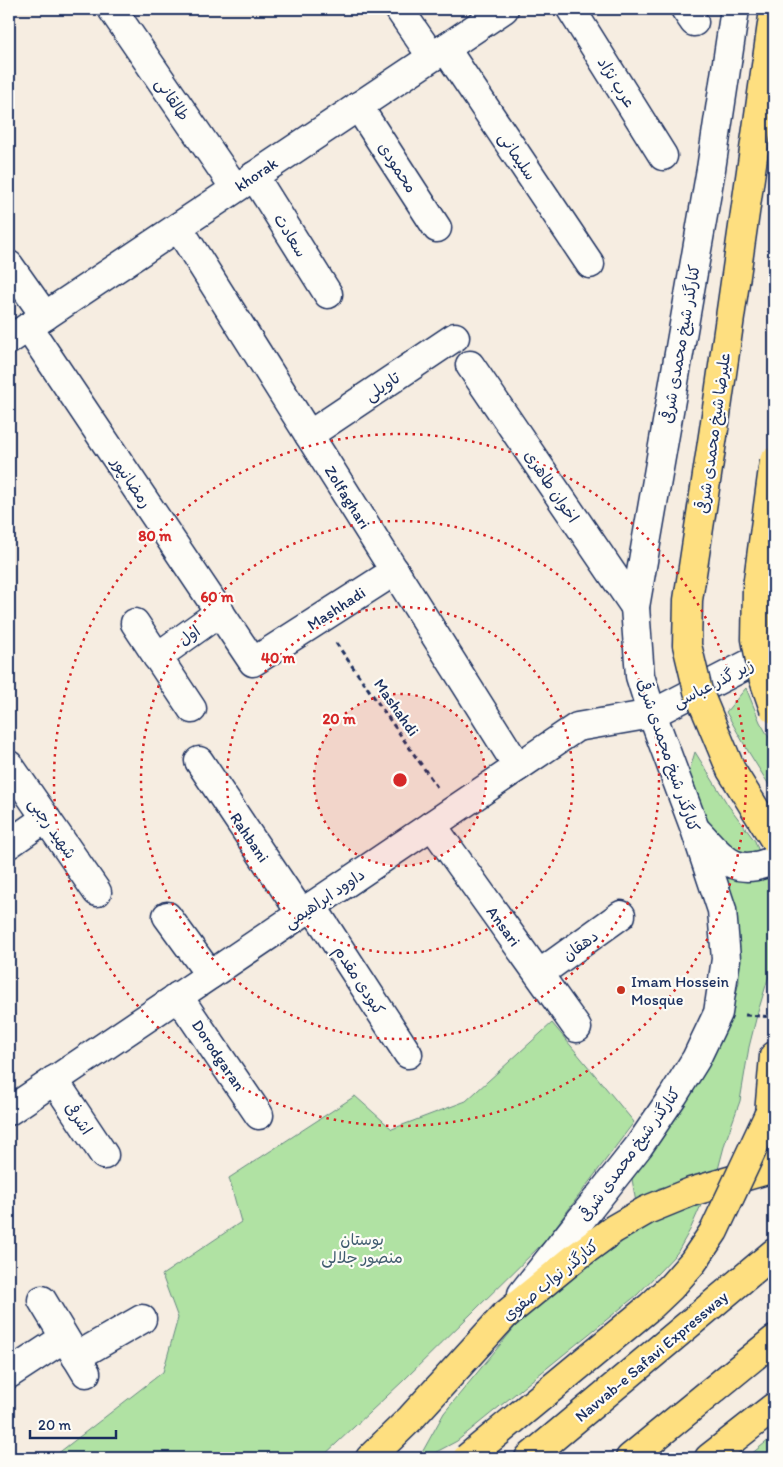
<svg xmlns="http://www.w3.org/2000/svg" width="783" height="1467" viewBox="0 0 783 1467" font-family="Itim,'Playpen Sans Arabic',sans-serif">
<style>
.green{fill:#b0e2a3;stroke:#668880}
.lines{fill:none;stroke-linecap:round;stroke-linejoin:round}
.minor-casing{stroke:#1b2f5e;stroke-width:31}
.major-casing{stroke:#1b2f5e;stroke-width:31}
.highway-casing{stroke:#1b2f5e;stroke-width:31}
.path{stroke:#1b2f5e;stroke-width:3;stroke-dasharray:5 4;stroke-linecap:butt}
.minor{stroke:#fdfcf7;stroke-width:28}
.major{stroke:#fedf80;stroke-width:28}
.highway{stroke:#fedf80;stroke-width:28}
.major-bridge-casing{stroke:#1b2f5e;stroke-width:31;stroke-linecap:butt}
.highway-bridge-casing{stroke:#1b2f5e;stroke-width:31;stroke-linecap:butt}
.major-bridge{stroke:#fedf80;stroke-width:28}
.highway-bridge{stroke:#fedf80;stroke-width:28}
.ring{fill:none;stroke:#d62828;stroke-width:2.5;stroke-dasharray:2.5 5}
.poi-dot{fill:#c8321e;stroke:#fdfcf7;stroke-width:2}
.labels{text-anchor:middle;stroke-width:4.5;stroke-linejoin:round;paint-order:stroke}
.street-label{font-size:16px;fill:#1b2f5e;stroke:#fdfcf7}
.poi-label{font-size:16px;fill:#1b2f5e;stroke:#fdfcf7;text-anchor:start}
.park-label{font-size:16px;fill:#405c6f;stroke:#fdfcf7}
.centre{fill:#d62828;stroke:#fdfcf7;stroke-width:2.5}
.ring-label{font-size:15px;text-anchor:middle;font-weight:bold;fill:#d62828;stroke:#fdfcf7;stroke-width:4.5;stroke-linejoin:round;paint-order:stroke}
</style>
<rect width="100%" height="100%" fill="#f6ede1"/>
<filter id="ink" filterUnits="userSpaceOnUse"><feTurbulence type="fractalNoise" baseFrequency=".02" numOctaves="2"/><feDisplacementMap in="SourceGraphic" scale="10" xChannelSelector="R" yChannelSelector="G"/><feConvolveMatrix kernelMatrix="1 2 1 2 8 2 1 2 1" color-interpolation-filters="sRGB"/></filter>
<g filter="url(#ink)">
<g class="green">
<polygon points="746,688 760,722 774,746 774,793 748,751 726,712"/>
<polygon points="695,752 728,805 755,841 761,857 741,857 712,834 686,782"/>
<polygon points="713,857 767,872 774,906 774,959 757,1015 749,1047 740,1101 725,1143 716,1177 659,1188 636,1203 632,1179 698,1081 728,1024 739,982 737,933 733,903 728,883"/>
<polygon points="552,1023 634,1122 545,1241 403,1381 321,1458 52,1458 163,1372 178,1318 162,1275 241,1222 229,1178 355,1096 392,1129 466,1101"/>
<polygon points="705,1196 690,1230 677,1253 637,1295 457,1441 425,1458 419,1458 444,1413 514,1328 551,1292 623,1237"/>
<polygon points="774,1436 774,1458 746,1458"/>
</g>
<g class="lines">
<defs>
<g id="minor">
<polyline points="112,9 235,188"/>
<polyline points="399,9 432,57"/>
<polyline points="571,9 663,156"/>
<polyline points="685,9 694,22"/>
<polyline points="445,48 590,264"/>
<polyline points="358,106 437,228"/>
<polyline points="254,176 328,294"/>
<polyline points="178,227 518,767"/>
<polyline points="9,265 45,316"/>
<polyline points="28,327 253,662 395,571"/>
<polyline points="9,340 504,9"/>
<polyline points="470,365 635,607"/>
<polyline points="309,435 455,337"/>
<polyline points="135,623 192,709"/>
<polyline points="157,657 220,612"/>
<polyline points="199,761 301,913"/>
<polyline points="9,765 97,892"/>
<polyline points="432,825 577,1028"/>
<path d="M698,832C724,859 734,878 774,860"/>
<polyline points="9,844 46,818"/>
<polyline points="312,906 408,1054"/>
<polyline points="167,916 210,975"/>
<polyline points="539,974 621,915"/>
<polyline points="178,996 259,1115"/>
<polyline points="54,1080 104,1155"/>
<polyline points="9,1111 577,727 652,714 774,651"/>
<polyline points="522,1294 639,1146 673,1096 696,1059 718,1013 726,959 722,910 695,829 652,714 640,676 635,607 711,169 735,9"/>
<polyline points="42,1300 86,1373"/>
<polyline points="76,1357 142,1319"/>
<polyline points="9,1374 64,1338"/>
</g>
<g id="major">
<polyline points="774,1056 769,1114 774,1157"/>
<polyline points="370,1458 411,1418 504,1316 576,1257 614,1229 647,1210 691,1192 774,1168"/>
</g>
<g id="highway">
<polyline points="529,1458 774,1253"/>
<polyline points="630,1458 774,1340"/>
<polyline points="709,1458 774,1407"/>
</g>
</defs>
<use href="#minor" class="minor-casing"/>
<use href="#major" class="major-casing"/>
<use href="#highway" class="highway-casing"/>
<g class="path">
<polyline points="336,643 437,787"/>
<polyline points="745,1015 774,1017"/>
</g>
<use href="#minor" class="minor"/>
<use href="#major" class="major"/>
<use href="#highway" class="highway"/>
<defs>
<g id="major-bridge">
<polyline points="774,10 714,429 688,600 687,645 698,691 731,770 774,839"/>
<polyline points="774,461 757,587 756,639 763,677 774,709"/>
</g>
<polyline id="highway-bridge" points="467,1458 651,1306 671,1287 693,1262 714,1231 769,1114"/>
</defs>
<use href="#major-bridge" class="major-bridge-casing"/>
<use href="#highway-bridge" class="highway-bridge-casing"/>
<use href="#major-bridge" class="major-bridge"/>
<use href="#highway-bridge" class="highway-bridge"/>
</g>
</g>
<circle cx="400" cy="780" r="86" fill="#d62828" fill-opacity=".12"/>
<g class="ring">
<circle cx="400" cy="780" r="86"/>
<circle cx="400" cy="780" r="173"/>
<circle cx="400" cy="780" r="259"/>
<circle cx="400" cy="780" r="346"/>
</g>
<circle class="poi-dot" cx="621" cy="990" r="5"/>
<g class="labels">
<g class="street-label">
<text transform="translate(617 82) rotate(58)" y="6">عرب نژاد</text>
<text transform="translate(173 99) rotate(56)" y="6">طالقانی</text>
<text transform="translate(518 156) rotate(56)" y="6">سلیمانی</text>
<text transform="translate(398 167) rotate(57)" y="6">محمودی</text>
<text transform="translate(256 174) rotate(-34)" y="6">khorak</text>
<text transform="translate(291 235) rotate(58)" y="6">سعادت</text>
<text transform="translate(680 344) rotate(-80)" y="6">کنارگذر شیخ محمدی شرقی</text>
<text transform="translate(382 386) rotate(-34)" y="6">تاویلی</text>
<text transform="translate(713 433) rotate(-82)" y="6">علیرضا شیخ محمدی شرقی</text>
<text transform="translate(132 482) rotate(56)" y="6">رمضانپور</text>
<text transform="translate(552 486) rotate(56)" y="6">اخوان طاهری</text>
<text transform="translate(348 497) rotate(58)" y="6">Zolfaghari</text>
<text transform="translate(336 608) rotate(-33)" y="6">Mashhadi</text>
<text transform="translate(189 635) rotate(-36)" y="6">اول</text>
<text transform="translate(713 683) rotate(-27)" y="6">زیر گذر عباسی</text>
<text transform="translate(397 707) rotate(55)" y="6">Mashahdi</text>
<text transform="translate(669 755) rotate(71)" y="6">کنارگذر شیخ محمدی شرقی</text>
<text transform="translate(53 828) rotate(55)" y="6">شهید رجبی</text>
<text transform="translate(250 837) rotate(56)" y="6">Rahbani</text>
<text transform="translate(324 898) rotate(-34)" y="6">داوود ابراهیمی</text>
<text transform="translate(504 926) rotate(54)" y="6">Ansari</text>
<text transform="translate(580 945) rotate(-36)" y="6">دهقان</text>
<text transform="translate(360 980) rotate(57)" y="6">کبودی مقدم</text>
<text transform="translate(219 1055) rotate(56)" y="6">Dorodgaran</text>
<text transform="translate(79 1118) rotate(56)" y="6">اشرفی</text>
<text transform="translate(629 1154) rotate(-54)" y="6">کنارگذر شیخ محمدی شرقی</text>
<text transform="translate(550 1280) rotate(-39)" y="6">کنارگذر نواب صفوی</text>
<text transform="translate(651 1356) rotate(-40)" y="6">Navvab-e Safavi Expressway</text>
</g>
<g class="poi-label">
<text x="631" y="987">Imam Hossein<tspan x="631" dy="18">Mosque</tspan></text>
</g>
<g class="park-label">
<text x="362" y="1245">بوستان<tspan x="362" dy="18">منصور جلالی</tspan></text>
</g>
</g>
<circle cx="400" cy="780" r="8" class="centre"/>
<g class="ring-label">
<text x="155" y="541">80 m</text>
<text x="217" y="602">60 m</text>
<text x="278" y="663">40 m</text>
<text x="339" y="724">20 m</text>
</g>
<rect width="783" height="1467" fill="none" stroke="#fdfcf7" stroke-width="30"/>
<rect x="15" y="15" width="753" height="1437" fill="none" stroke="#1b2f5e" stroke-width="2" filter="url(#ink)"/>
<path d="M30 1430v8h86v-8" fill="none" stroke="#1b2f5e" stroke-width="2.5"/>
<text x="38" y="1430" font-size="15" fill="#1b2f5e" stroke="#fdfcf7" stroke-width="4" paint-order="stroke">20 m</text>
</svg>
